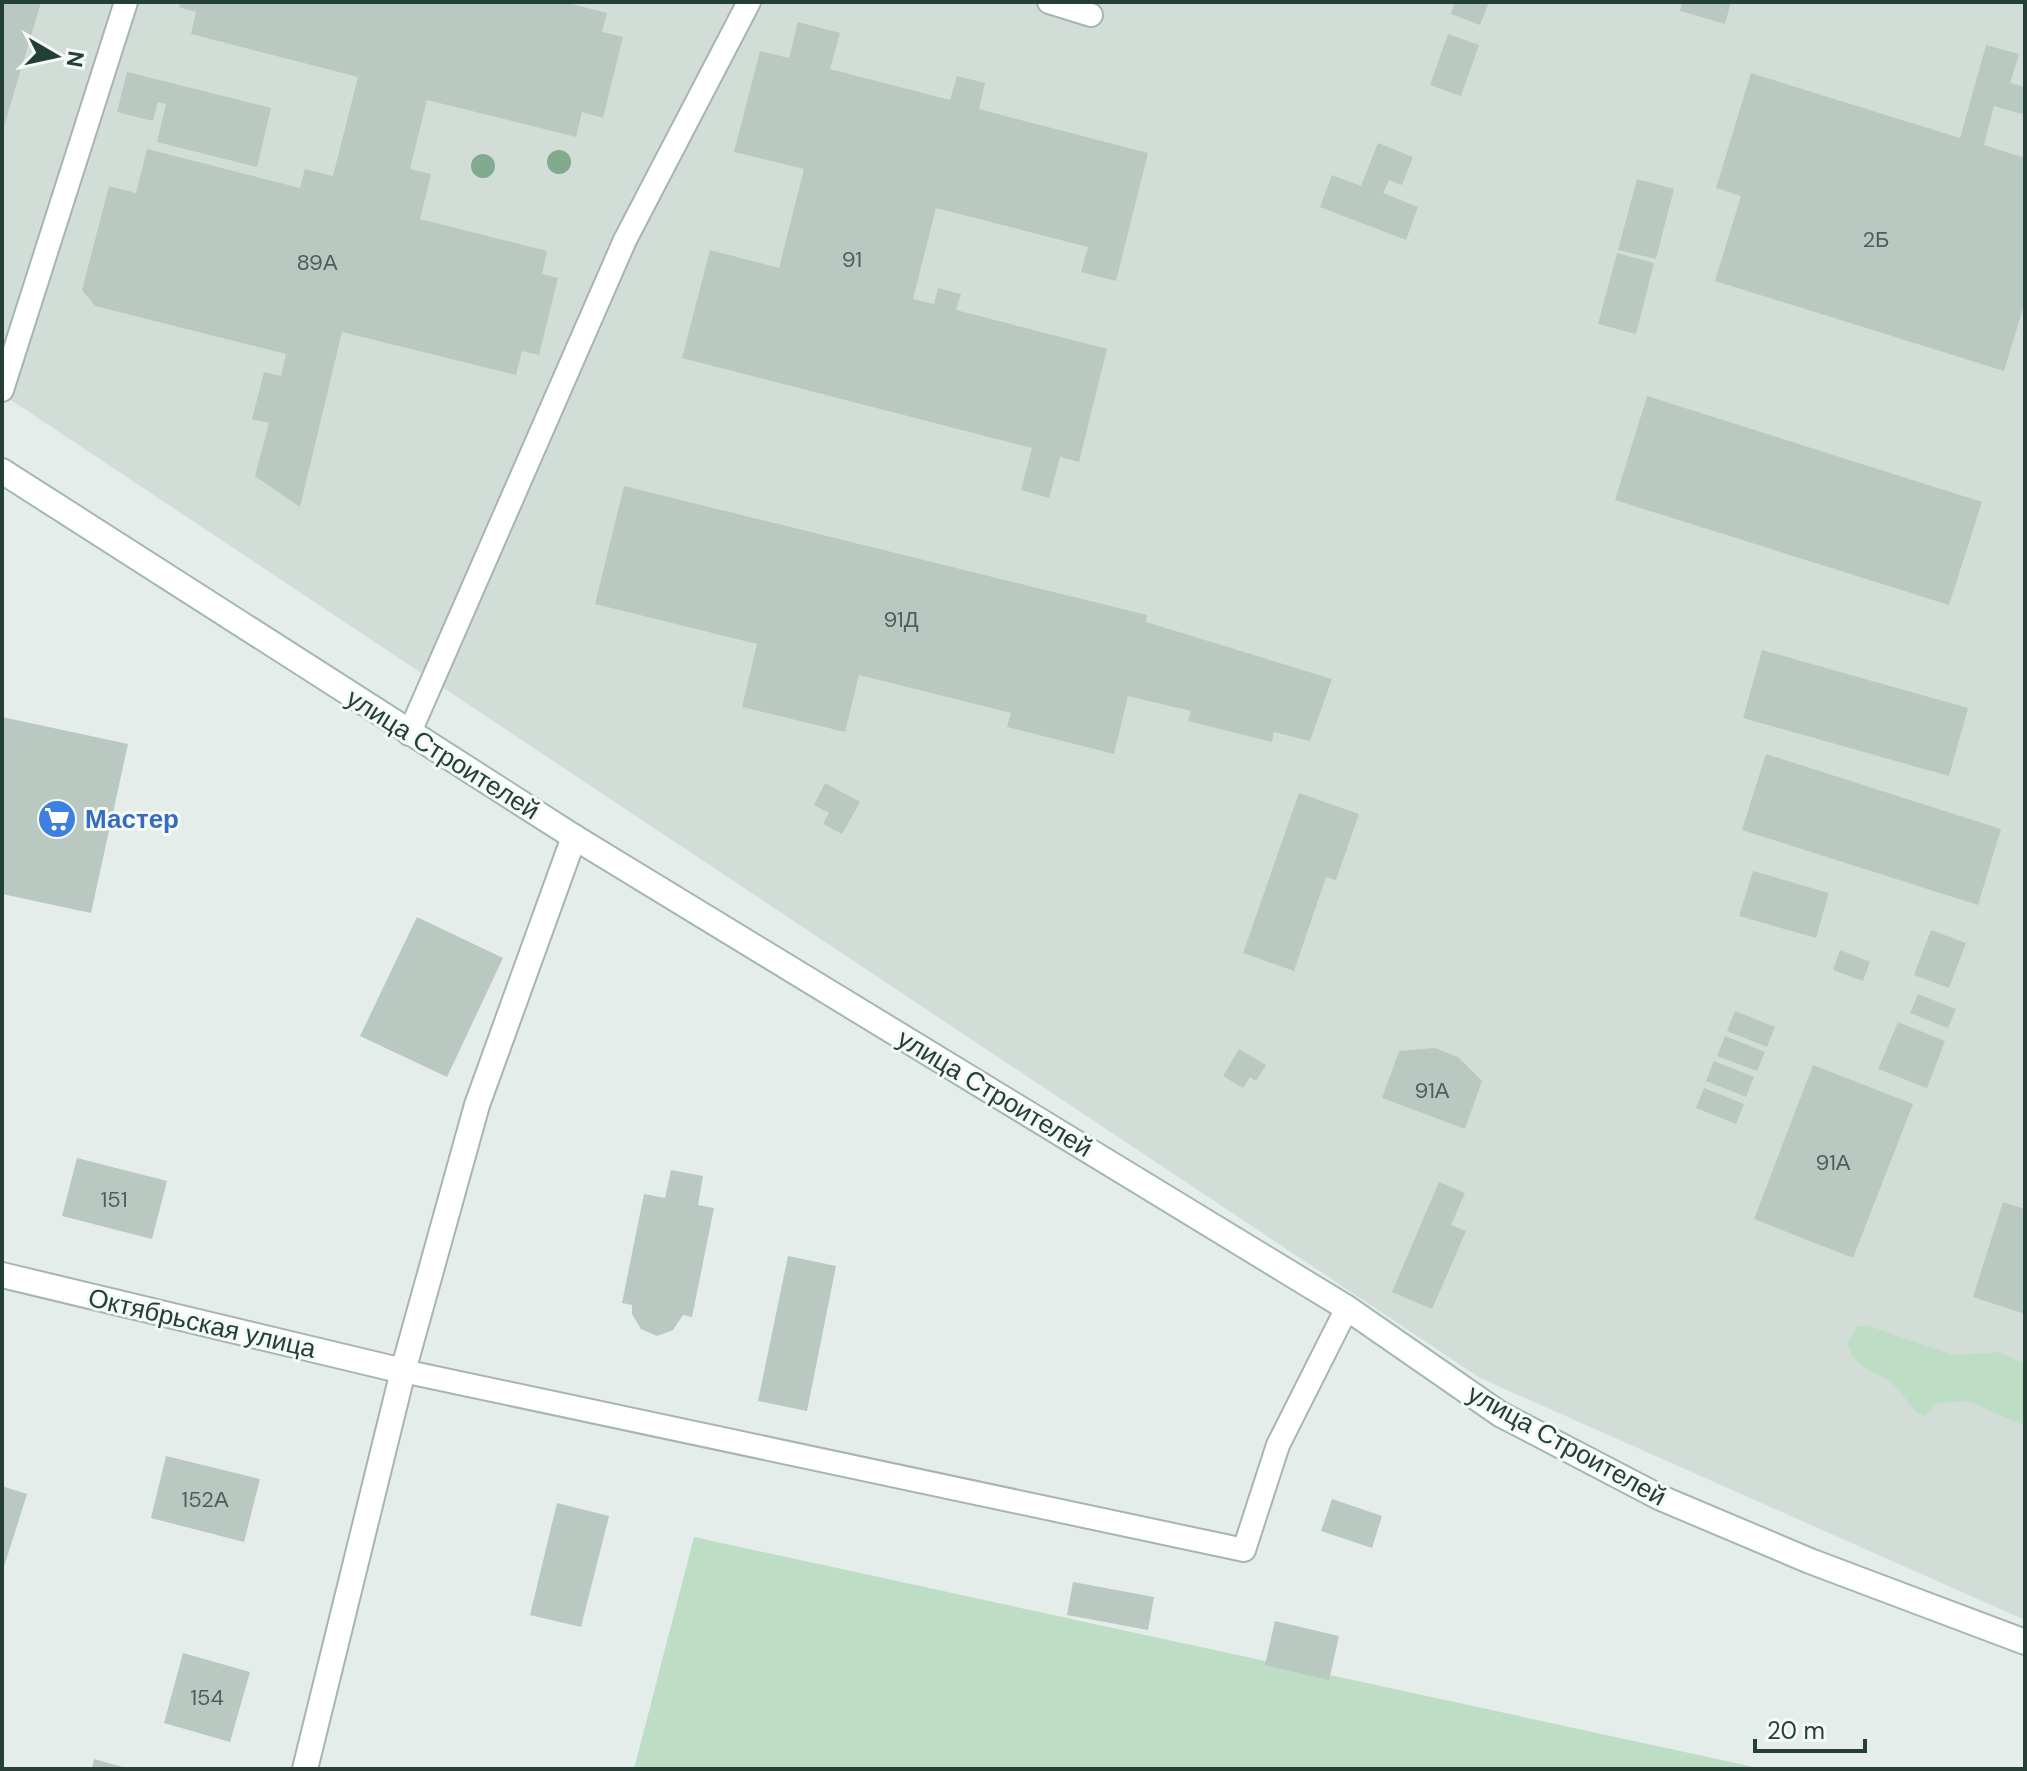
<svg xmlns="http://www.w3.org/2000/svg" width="2027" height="1771" viewBox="0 0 2027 1771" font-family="'DM Sans',sans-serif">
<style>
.built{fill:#d3ddd8}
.green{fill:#beddc5}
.building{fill:#bac8c2}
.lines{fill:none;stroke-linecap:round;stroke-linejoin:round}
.service-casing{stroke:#a7b5b0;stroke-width:26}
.minor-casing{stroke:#a7b5b0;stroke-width:28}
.secondary-casing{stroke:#a3b9b0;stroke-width:28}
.service{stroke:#fff;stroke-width:22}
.minor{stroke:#fff;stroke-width:24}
.secondary{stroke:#fff;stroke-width:24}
.tree{fill:#81aa8f}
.labels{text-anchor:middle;stroke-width:6;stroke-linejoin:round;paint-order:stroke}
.number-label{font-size:22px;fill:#4a6159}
.street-label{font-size:26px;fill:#243f36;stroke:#f5faf7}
.shop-label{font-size:26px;font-weight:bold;fill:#366cbe;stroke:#f5faf7;text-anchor:start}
</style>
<rect width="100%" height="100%" fill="#e4ede9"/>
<polygon class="built" points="2,2 2025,2 2025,1620 1480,1378 2,394"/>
<g class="green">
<path d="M1866,1325L1954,1355L1998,1352L2025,1363V1426L1968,1401L1938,1403L1924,1417C1907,1407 1906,1395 1894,1385C1874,1368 1858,1372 1847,1345L1856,1327Z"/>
<polygon points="694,1537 1763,1769 634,1769"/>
</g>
<g class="building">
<polygon points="2,2 41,2 3,130 2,130"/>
<polygon points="180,2 564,2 607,13 602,32 623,37 603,118 582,112 576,137 427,100 410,169 431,174 420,219 547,251 542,274 558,278 539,355 522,351 516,375 342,332 300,507 255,476 269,423 252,419 264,372 281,376 286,354 95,306 82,290 109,186 136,193 147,149 300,188 305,169 333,176 358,77 191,34 196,12 179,7"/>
<polygon points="1455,2 1489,2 1480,25 1451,14"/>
<polygon points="1682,2 1731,2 1725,24 1680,11"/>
<polygon points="798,22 840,33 830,69 950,100 957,76 985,83 979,109 1148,153 1116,281 1081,272 1088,247 936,208 913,299 934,304 938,288 961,294 956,310 1107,349 1079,462 1060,457 1049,498 1021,490 1032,448 682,358 710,250 779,268 804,169 734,152 760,51 789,58"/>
<polygon points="1448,34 1479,45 1461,96 1430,85"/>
<polygon points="1986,45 2019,54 2010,83 2025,87 2025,115 1994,106 1984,145 2025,158 2025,302 2004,371 1715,281 1741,196 1716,188 1751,73 1960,138"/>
<polygon points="127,72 271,108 257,167 157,142 166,104 158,102 153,121 117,112"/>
<polygon points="1378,143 1413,157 1402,185 1389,180 1383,193 1418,207 1406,240 1320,207 1332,175 1361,186"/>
<polygon points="1637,179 1674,189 1656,259 1618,250"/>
<polygon points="1617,253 1654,263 1636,334 1598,324"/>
<polygon points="1647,396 1982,502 1949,605 1615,500"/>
<polygon points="624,486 1147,615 1146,622 1332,679 1310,741 1274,732 1272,742 1188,721 1191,711 1128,696 1114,754 1007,727 1011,713 859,675 845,732 742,707 757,644 595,604"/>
<polygon points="1762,650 1968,708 1949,776 1743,718"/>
<polygon points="2,717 128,744 91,913 2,894"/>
<polygon points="1766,754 2001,829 1978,905 1742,830"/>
<polygon points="825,783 860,802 842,834 823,824 829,813 814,805"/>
<polygon points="1299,793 1359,814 1336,880 1326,877 1294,971 1243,953"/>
<polygon points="1753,871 1829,893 1816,938 1739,916"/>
<polygon points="417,917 503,958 447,1077 360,1036"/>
<polygon points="1931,930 1966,943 1949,988 1914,975"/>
<polygon points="1840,950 1870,962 1863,981 1833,970"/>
<polygon points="1918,994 1956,1009 1948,1028 1910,1013"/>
<polygon points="1735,1011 1775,1027 1767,1047 1727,1031"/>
<polygon points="1898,1022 1945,1041 1927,1088 1878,1069"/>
<polygon points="1725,1036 1765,1052 1757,1071 1717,1056"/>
<polygon points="1435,1048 1458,1057 1482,1081 1465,1129 1382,1098 1399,1051"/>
<polygon points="1239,1049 1266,1065 1256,1081 1250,1077 1243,1088 1223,1076"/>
<polygon points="1714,1061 1754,1077 1746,1097 1706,1081"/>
<polygon points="1813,1065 1913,1104 1853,1258 1754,1219"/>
<polygon points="1704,1088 1744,1104 1736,1124 1696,1108"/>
<polygon points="77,1158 167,1181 152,1239 62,1216"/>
<polygon points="671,1170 703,1176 698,1205 714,1208 692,1317 683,1315 673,1330 657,1336 641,1329 632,1314 632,1305 622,1303 644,1194 665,1198"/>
<polygon points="1439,1182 1465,1193 1451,1225 1466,1231 1432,1309 1392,1292"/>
<polygon points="2003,1202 2025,1209 2025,1314 1973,1297"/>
<polygon points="788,1256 836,1266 807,1411 758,1401"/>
<polygon points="166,1456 260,1479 244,1542 151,1518"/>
<polygon points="2,1486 27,1494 3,1570 2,1570"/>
<polygon points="1332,1499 1382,1516 1372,1548 1321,1531"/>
<polygon points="557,1503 609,1516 581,1627 530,1615"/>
<polygon points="1073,1582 1154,1597 1148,1630 1067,1615"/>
<polygon points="1275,1621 1339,1636 1329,1680 1265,1665"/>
<polygon points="183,1653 250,1672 230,1742 164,1723"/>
<polygon points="94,1759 126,1768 126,1769 92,1769"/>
</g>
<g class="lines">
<defs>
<g id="service">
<polyline points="1049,2 1091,15"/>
<polyline points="2,390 126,2"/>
<polyline points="409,734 625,240 749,2"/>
<polyline points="403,1371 1244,1550 1278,1445 1347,1308"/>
</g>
<g id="minor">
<polyline points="2,1275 403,1371"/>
<polyline points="305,1769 403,1371 477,1105 574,837"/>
</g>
<polyline id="secondary" points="2,471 574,837 1347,1308 1500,1414 1661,1498 1810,1561 2025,1642"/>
</defs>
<use href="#service" class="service-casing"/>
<use href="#minor" class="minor-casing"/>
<use href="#secondary" class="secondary-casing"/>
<use href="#service" class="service"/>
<use href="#minor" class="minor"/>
<use href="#secondary" class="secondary"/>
</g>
<g class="tree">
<circle cx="559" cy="162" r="12"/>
<circle cx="483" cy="166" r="12"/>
</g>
<defs>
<symbol id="supermarket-disc" viewBox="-11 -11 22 22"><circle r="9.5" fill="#3f7fe0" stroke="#f5faf7"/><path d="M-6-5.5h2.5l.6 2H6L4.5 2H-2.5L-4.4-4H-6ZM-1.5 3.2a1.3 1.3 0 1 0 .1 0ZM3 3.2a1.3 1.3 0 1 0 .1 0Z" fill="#fff"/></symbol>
</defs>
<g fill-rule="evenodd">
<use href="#supermarket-disc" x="35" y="797" width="44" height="44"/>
</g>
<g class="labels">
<g class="number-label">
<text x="1876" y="247">2Б</text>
<text x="852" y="267">91</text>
<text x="317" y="270">89А</text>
<text x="901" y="627">91Д</text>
<text x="1432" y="1098">91А</text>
<text x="1833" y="1170">91А</text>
<text x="114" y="1207">151</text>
<text x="205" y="1507">152А</text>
<text x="207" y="1705">154</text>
</g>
<g class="street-label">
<text transform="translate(443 754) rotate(32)" y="9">улица Строителей</text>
<text transform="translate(995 1093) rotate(31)" y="9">улица Строителей</text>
<text transform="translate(202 1323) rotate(13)" y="9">Октябрьская улица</text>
<text transform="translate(1567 1445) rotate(29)" y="9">улица Строителей</text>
</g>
<g class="shop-label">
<text x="85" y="828">Мастер</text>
</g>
</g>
<rect width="2027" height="1771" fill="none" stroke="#243f36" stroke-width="8"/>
<g transform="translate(56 56) rotate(99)" stroke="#f5faf7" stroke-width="6" paint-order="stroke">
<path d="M0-6L14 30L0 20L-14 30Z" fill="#243f36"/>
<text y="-12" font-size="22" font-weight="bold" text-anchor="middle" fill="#243f36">N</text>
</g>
<path d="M1755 1739v12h110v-12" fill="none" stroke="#243f36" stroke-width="4"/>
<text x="1767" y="1739" font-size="24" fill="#243f36" stroke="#f5faf7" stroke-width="6" paint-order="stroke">20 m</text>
</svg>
